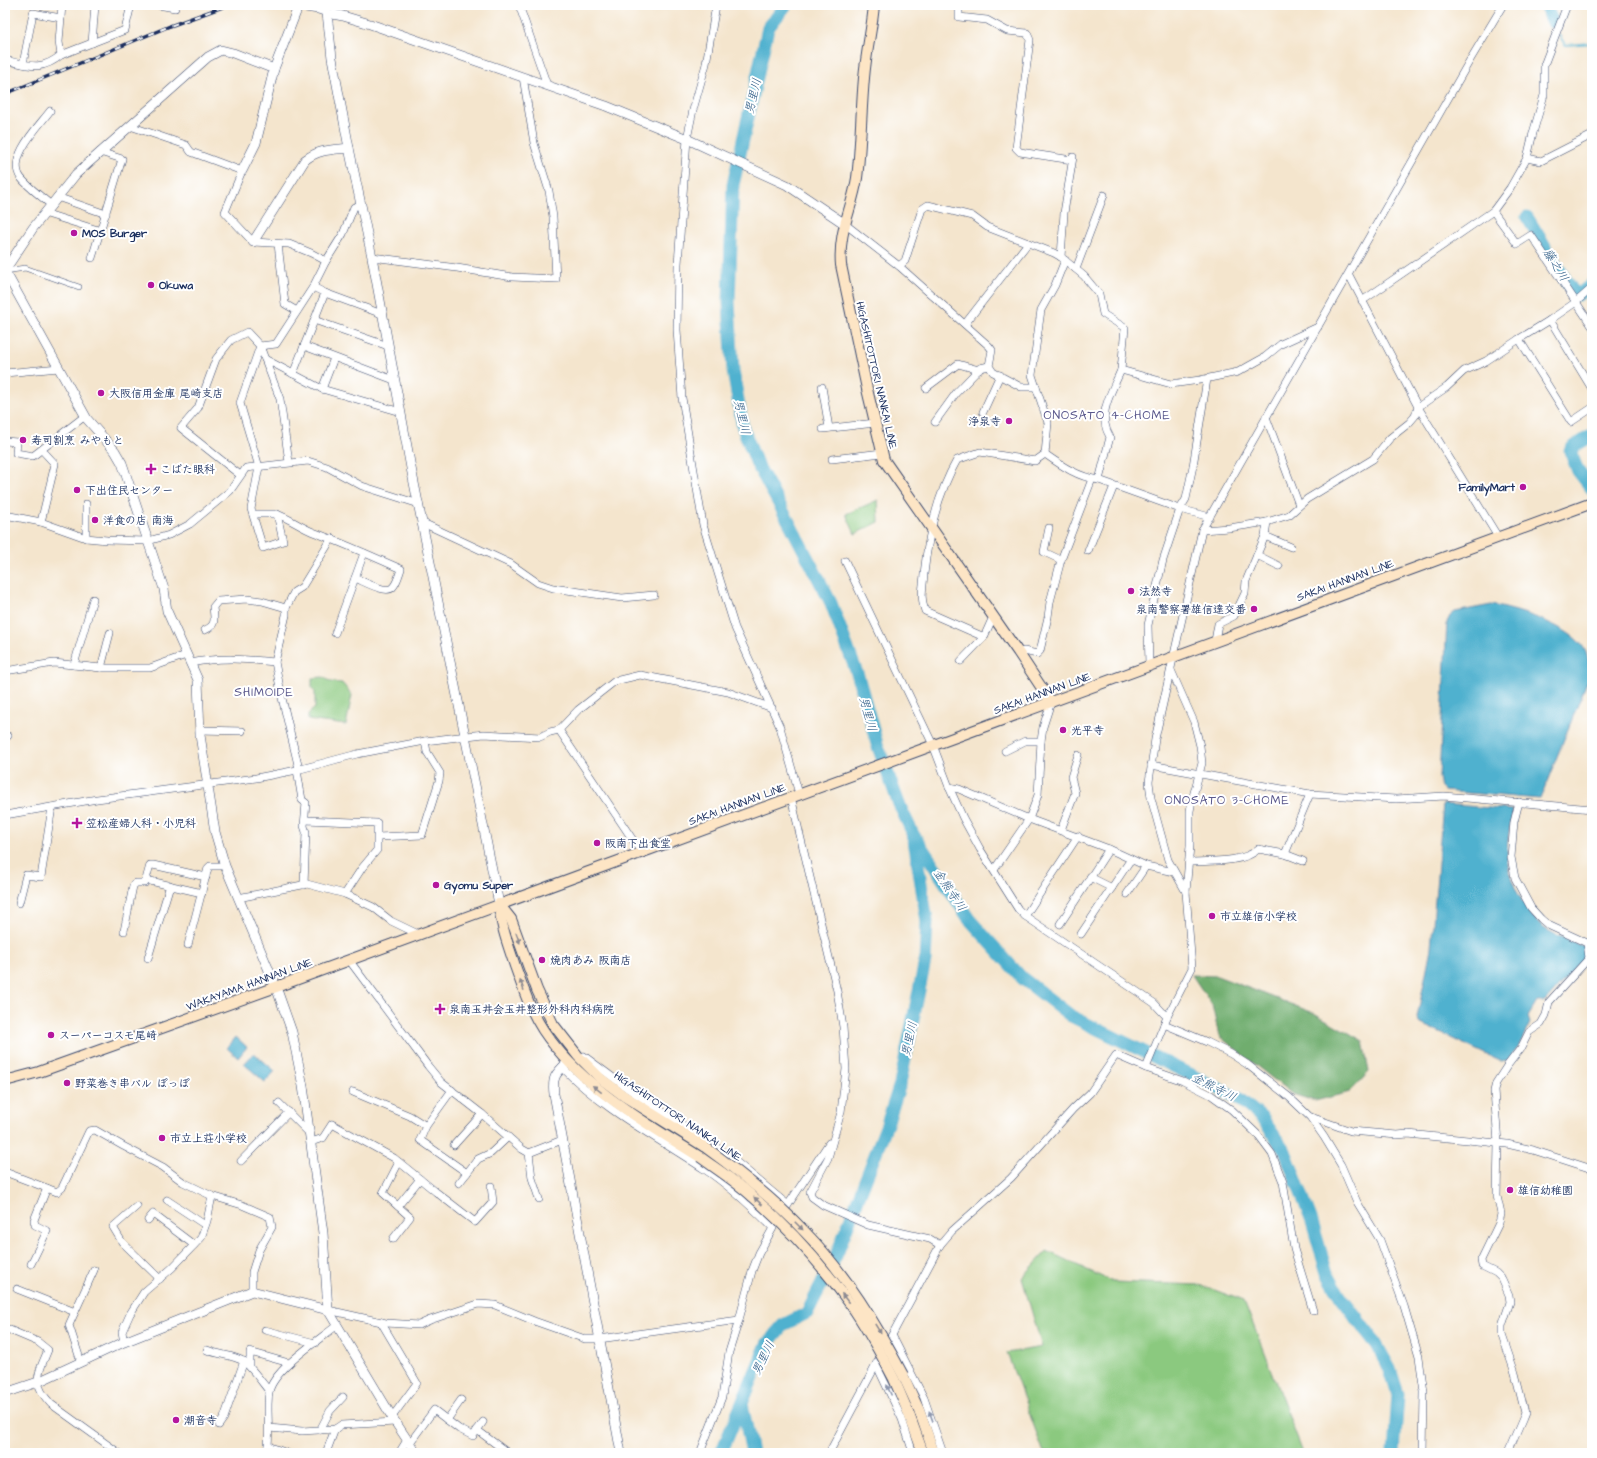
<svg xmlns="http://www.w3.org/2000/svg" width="1597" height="1458" viewBox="0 0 1597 1458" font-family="'Architects Daughter','Klee One',sans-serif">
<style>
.green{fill:#8bc97f;stroke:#537c6e}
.forest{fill:#70ad6e;stroke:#466e66}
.water{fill:#50b1cf;stroke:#367096}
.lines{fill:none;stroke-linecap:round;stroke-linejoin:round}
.stream{stroke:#50b1cf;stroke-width:2}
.river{stroke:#50b1cf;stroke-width:13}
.pedestrian-casing{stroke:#3c4a6f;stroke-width:6}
.minor-casing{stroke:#3c4a6f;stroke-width:8}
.tertiary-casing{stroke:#3c4a6f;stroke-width:10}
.secondary-casing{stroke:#3c4a6f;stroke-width:12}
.pedestrian{stroke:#fff;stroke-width:5}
.minor{stroke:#fff;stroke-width:7}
.tertiary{stroke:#fff;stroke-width:9}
.secondary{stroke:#fde5c5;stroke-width:10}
.rail-casing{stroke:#1b2f5e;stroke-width:3.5}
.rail{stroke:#fff;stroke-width:2;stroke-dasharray:6;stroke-linecap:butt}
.secondary-bridge-casing{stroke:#3c4a6f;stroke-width:12;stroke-linecap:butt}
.secondary-bridge{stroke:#fde5c5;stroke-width:10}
.oneway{fill:#8c8a92}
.oneway2{fill:#8d97ae}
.poi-dot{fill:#b5179e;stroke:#fff;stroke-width:1.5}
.labels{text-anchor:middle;stroke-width:4;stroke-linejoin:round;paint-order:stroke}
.poi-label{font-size:11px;font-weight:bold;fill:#1b2f5e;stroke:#fff;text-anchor:start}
.street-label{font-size:11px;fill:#1b2f5e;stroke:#fff}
.water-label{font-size:12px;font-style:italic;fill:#2e5c86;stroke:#fff}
.neighbourhood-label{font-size:12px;letter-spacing:1px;fill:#5a588c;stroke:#fff}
</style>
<rect width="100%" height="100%" fill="#fff"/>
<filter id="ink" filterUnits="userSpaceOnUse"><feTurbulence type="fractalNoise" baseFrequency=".025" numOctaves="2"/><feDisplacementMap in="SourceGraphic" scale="8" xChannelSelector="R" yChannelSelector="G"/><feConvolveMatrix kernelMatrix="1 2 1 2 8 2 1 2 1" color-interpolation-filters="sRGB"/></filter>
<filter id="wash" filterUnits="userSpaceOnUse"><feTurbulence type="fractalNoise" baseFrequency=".012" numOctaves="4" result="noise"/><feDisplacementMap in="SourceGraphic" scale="16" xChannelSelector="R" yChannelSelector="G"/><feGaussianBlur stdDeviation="0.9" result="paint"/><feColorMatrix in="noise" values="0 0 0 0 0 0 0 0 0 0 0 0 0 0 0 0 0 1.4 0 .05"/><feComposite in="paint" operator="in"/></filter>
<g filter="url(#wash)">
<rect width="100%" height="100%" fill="#f4e5cd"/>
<g class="green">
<polygon points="878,500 879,522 855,534 846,514"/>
<polygon points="323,677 331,682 342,683 352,695 346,725 308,720 308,714 315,708 315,692 312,688 312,678"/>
<polygon points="1047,1251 1113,1282 1201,1285 1244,1301 1303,1453 1044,1453 1007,1353 1042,1347 1022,1278"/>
</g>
<polygon class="forest" points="1192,975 1217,976 1314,1013 1363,1041 1369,1072 1350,1092 1315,1101 1292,1094 1219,1036 1212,1005"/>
<g class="water">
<path d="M1491,605C1518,610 1557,622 1577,640C1588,649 1590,664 1589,677L1540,799L1444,791L1441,788L1439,777L1447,622L1450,616L1455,612Z"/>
<path d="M1443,804L1513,810C1505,852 1502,870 1526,907C1532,916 1537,924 1547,930C1558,936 1571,941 1583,946L1584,957L1545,1002H1537L1528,1017L1530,1023L1518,1048L1508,1060L1500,1061L1419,1023L1417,1018L1431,948Z"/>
<polygon points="236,1037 247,1047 238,1058 227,1048"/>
<polygon points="254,1053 275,1071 265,1082 244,1064"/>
</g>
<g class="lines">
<polyline class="stream" points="1559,35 1564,43 1566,45 1592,43"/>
<g class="river">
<polyline points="1545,5 1553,22"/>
<polyline points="1527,217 1574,293 1578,295 1592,284"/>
<polyline points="1592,435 1572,448 1570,451 1578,471 1592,489"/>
<polyline points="915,837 969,919 1022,978 1071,1016 1238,1098 1262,1118 1285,1151 1312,1222 1327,1273 1340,1296 1376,1344 1390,1369 1398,1394 1394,1453"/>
<polyline points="742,1404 752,1453"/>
<polyline points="721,1453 767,1344 783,1325 807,1313 836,1256 887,1124 900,1084 925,961 927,921 913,834 899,804 877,744 858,676 831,603 789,522 757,464 743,428 733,371 729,302 733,185 768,28 786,5"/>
</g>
</g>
</g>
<g filter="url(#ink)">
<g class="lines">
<defs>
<polyline id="pedestrian" points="5,271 25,268 79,287"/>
<g id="minor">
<polyline points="158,5 175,8"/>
<polyline points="286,5 318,10 327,13"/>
<polyline points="519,5 547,85"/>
<polyline points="716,5 706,64 693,110 687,139 678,264 677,330 682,398 703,525 735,628 780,727 799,794"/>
<polyline points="959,6 959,17 987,20 1007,31 1027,33 1030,40 1016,148 1020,152 1072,160"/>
<polyline points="92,43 95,5"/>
<polyline points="61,55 59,42 62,5"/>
<path d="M5,60C28,65 41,72 61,55L125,30L131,5"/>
<polyline points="23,64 33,13 61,18"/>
<path d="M50,111C39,126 6,158 21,178C28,187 42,197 51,205"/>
<polyline points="130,126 186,145 191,152 242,171 225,212 253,242 289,244 311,253 326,261"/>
<polyline points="1527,158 1541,161 1592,135"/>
<polyline points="57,197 106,214"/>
<polyline points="1493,211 1517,244 1531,235 1592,326"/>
<polyline points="44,213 101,231"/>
<polyline points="845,224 899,266 989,346 992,350 989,366 993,372 1021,387 1036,387"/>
<polyline points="278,244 285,304 297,311"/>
<polyline points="372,257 457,268 512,277 556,279 553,217 549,191 534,143 523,77"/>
<polyline points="1061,257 1064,213 1073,157"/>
<polyline points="92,258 122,159 100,152"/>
<polyline points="899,266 905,261 922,209 928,205 972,216 987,227 1054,253 1061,257 1084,276 1099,294 1103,314 1125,328 1121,370 1171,384 1200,380 1238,372 1265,357 1281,344 1318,327"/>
<polyline points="1076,269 1104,195"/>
<polyline points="1349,275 1418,407 1498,537"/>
<polyline points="313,287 325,293 382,314"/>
<polyline points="1362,301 1493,211 1510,188 1527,158 1533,133 1544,95 1544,65 1567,5"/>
<polyline points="314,320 388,346"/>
<polyline points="1550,320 1592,389"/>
<polyline points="965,324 1028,243"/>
<polyline points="1519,339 1571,422 1592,408"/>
<polyline points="304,346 394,380"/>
<polyline points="265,359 322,389 401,412"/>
<polyline points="5,373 59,368"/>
<polyline points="293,374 325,293"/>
<polyline points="822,387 829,428"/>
<polyline points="926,388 958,364 979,370"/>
<polyline points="322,389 334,358"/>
<polyline points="983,412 1000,375"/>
<polyline points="1266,417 1299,505"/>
<polyline points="935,422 956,393 980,368 989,366"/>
<polyline points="823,429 875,423"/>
<polyline points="5,441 17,442 16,453 33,456 85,416"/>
<path d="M1045,454C1062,466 1078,477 1099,480L1180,509L1210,517"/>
<polyline points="832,459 882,453"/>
<polyline points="240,475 181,428 198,408 216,359 231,340 247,332 260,346 280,399 289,462"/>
<path d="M1099,480L1110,437C1096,414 1112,392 1121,370"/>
<polyline points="253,514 277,514 283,541 263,548 251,509 259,467 240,403 260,346 276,344 313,287 326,261 343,234 354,207 361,205"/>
<path d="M277,514C290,519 301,527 313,532C343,543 372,556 401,569C399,575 397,583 393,587C387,595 363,581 355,578"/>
<polyline points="5,515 41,522 86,538 107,540 148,541 169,535 190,524 230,491 246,468 308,461 327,467 362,486 419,504"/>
<polyline points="41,522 55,464 42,450"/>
<polyline points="423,523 511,564 538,583 553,588 622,598 654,595"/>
<polyline points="1202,530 1229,528 1267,522 1289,515 1307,499 1373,459 1390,438 1409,423 1415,416 1418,407 1447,387 1464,371 1486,361 1519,339 1550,320 1576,302 1592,288"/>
<polyline points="1265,536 1291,547"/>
<polyline points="86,538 86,504"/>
<polyline points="1088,551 1114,486"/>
<polyline points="1257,555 1279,566"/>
<polyline points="1061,560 1092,479"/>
<polyline points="845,561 933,745 949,787 963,818 980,849 1018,909 1025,916 1154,1003 1167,1017"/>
<path d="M205,630C217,625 214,619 213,607L218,601L247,599L262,601L286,608"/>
<polyline points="335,633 364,553"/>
<path d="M984,637L925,611C920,598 923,588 924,574C928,535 937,495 957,460L980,452L1035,461L1045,454L1048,423L1032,375L1041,310L1055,285L1065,260"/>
<polyline points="1215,641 1218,624 1234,616 1245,593 1246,581 1265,536 1267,522"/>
<polyline points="1018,652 1024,651 1037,654 1040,651 1048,617 1050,602 1061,560 1044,552 1049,528"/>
<polyline points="961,661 984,637 993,617"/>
<path d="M191,663C219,657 247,659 275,662"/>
<polyline points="74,665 93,599"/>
<polyline points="1149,665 1148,625 1163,560 1180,509 1186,499 1193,466 1207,379"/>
<polyline points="101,668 110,633"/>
<polyline points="1171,670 1194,722 1200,746 1202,763 1192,800 1190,811 1190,846 1186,892"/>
<polyline points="5,671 54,663 101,668 150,668 186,655"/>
<polyline points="200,730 242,731"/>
<polyline points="559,730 641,852"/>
<polyline points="5,735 8,736"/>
<polyline points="1005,751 1025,741 1041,741"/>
<polyline points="1151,765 1310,794 1396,799 1444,796 1592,809"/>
<polyline points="299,769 282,698 275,662 286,615 286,608 294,592 302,587 332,538"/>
<polyline points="297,770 302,800 306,803 304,826 306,832 304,885"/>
<polyline points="949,787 959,789 1029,819 1109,849 1146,866 1174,872"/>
<polyline points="791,797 837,991 843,1027 846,1069 841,1112 828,1158 810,1192 812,1197 823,1205 868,1225 930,1239 940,1245"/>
<polyline points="5,815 97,799 256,778 297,770 357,754 425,741 484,734 540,737 550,732 559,730 578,710 615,681 640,675 728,692 772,708"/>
<polyline points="305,820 377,823 377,850 362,868 345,894"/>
<polyline points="1061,830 1075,793 1071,777 1078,755"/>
<polyline points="378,837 422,835 439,781 440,773 427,752 425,741"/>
<polyline points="1285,854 1310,794"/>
<path d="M1189,862C1208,861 1245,863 1258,849L1285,854L1303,861"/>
<polyline points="994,870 1029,819 1038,795 1041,741 1043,727 1051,702"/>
<polyline points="1090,877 1112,888"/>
<polyline points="146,880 202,893"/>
<polyline points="1127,894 1146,866"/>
<polyline points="238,898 307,884 345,894 373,907 391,921 418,934"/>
<polyline points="19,903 26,875 41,877 52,807"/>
<polyline points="1025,916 1078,836"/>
<polyline points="1060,924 1109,849"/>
<polyline points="124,931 133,886 136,883 145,883 150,865 153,865 206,877"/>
<polyline points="1081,934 1131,859"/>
<polyline points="188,945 208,868 210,866 225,866"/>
<polyline points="148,958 170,885"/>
<polyline points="349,960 428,1066 441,1082 482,1114 522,1149 529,1153 562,1140"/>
<polyline points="1164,1024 1207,1042 1231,1054 1248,1065 1289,1097 1310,1117 1324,1137 1341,1165 1357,1202 1380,1240 1404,1306 1419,1357 1424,1392 1423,1453"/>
<polyline points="584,1056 627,1088 728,1155 788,1205"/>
<path d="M562,1067C603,1110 655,1136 704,1169C729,1185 752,1207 773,1228L759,1253L752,1271L739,1320L729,1352L722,1397L700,1453"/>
<polyline points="1146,1068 1183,1081 1211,1095 1232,1110 1257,1134 1272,1154 1283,1182 1294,1249 1313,1311"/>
<polyline points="452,1090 426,1126 420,1140 467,1173"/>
<polyline points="353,1092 410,1116 426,1126"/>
<polyline points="279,1103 309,1133"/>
<polyline points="1311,1117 1351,1131 1397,1135 1408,1134 1507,1144 1533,1150 1592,1169"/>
<polyline points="311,1142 323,1138 332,1124 394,1158 436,1192 475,1222 493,1202 491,1186"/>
<polyline points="454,1145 482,1114"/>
<polyline points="529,1153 532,1178 539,1199"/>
<polyline points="241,1161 289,1112"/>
<polyline points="5,1172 57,1192 62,1188 89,1131 95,1130 123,1146 163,1167 183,1182 212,1196 242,1205 270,1217 272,1227 259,1250 252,1272 252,1291"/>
<polyline points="459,1183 478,1159 491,1153 508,1137"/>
<polyline points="167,1200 205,1225"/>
<polyline points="137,1206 113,1227 122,1242 160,1279"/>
<polyline points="398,1206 420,1179"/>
<polyline points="786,1208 829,1143"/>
<polyline points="148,1220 153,1214 194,1245"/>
<polyline points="393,1239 410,1217 383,1193 399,1162"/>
<polyline points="31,1264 47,1231 35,1225 34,1220 47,1188"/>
<polyline points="17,1289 75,1312"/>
<polyline points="328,1310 386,1323 419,1325 430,1320 478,1304 495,1305 534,1321 585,1339 599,1339 739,1320"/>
<polyline points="381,1322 417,1383 392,1417"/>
<path d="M5,1328L38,1342L48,1350C38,1374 31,1383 51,1404L119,1453"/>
<polyline points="265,1330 315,1343"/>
<polyline points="892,1335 924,1398 943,1453"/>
<polyline points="124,1342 122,1332 130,1314 144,1292 172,1268 201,1238 207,1221 212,1196"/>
<path d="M207,1350C219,1355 233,1355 243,1361C248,1363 264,1385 269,1391"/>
<polyline points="81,1362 69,1325 94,1270"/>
<polyline points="876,1364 902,1419 913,1453"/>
<polyline points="250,1365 250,1352 289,1363"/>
<polyline points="447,1420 461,1400"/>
<polyline points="219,1425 224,1418 244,1361"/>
<polyline points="269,1428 302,1431 335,1429 341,1425 395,1422"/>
<polyline points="320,1430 330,1411 343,1397"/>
<polyline points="477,1430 508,1453"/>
<polyline points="409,1444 434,1410 459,1429 473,1436 483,1422"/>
<polyline points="268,1446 287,1453"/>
<path d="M267,1453C271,1433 266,1411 269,1392C273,1370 319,1340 336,1326"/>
<polyline points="326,1453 335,1429"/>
<polyline points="399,1453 407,1440"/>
<polyline points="829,1453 940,1245 952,1231 1011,1178 1073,1109 1090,1093 1116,1055 1146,1068 1167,1017 1192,968 1186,892 1168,860 1151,798 1149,782 1155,739 1202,530 1470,60 1503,5"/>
<polyline points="1508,1453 1523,1418 1525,1413 1515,1373 1502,1335 1502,1326 1510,1302 1509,1295 1502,1279 1496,1273 1482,1266 1481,1260 1499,1223 1501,1214 1497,1196 1498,1143 1494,1091 1496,1083 1507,1066 1521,1048 1529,1032 1541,1024 1546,1015 1549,1002 1589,958 1587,943 1548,925 1541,919 1531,908 1515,878 1511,857 1514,822 1519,802"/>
</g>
<g id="tertiary">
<polyline points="242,171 256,143 274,69 298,7"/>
<path d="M253,242L305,160C319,149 332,150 349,148"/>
<polyline points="5,270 33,228 76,174 208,57 221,50 233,53 274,69"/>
<polyline points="5,271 87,419 115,451 122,463 164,589 167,611 198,680 200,735 215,832 225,866 276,987 292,1032 303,1086 323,1233 328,1310 392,1417 416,1453"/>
<polyline points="499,904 411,468 372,257 349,148 332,58 327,13 343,16 370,24 606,106 687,139 787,185 845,224"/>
<path d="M568,1062C555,1074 552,1077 554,1094L621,1453"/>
<polyline points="5,1393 38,1382 124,1342 252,1291 328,1310"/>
</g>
<g id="secondary">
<path d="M874,5C872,29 866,53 864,78C861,111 861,145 857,178C852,210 838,231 841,265L867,389L884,460L1018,652L1051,702"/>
<path d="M499,904C501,927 508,944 515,966C523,988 530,1010 543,1030C581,1087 643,1121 700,1157"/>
<polyline points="499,904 511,919 537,990 553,1024 578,1056 600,1078 624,1096 705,1147"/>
<polyline points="5,1081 39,1072 276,987 1592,503"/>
<polyline points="903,1375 919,1410 934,1453"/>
<polyline points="894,1379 909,1414 923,1453"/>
</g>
</defs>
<use href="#pedestrian" class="pedestrian-casing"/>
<use href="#minor" class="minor-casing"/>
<use href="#tertiary" class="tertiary-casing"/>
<use href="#secondary" class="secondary-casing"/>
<use href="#pedestrian" class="pedestrian"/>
<use href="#minor" class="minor"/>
<use href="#tertiary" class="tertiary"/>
<use href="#secondary" class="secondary"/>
<defs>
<polyline id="rail" points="5,94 170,26 228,5"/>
</defs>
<use href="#rail" class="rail-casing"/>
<use href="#rail" class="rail"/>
<defs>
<g id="secondary-bridge">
<path d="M705,1147C741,1173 775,1200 805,1232C846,1274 876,1324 903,1375"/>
<path d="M700,1157C718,1170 737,1182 753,1197C790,1229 823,1266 851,1305C868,1329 881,1354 894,1379"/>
</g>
</defs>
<use href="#secondary-bridge" class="secondary-bridge-casing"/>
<use href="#secondary-bridge" class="secondary-bridge"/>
</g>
<defs><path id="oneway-solid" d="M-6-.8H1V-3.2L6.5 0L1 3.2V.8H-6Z"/></defs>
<g class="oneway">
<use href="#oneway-solid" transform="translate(518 938) rotate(70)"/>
<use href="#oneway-solid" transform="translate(522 985) rotate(-109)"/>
<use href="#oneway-solid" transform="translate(597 1089) rotate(-142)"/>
<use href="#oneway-solid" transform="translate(758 1201) rotate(-137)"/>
<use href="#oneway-solid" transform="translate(799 1226) rotate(45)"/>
<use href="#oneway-solid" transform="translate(845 1298) rotate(-127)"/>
<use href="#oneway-solid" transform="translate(878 1329) rotate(58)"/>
</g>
<g class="oneway2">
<use href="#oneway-solid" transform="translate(889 1390) rotate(-114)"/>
<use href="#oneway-solid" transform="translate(931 1416) rotate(-110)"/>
</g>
</g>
<g class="poi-dot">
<circle cx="74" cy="233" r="4"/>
<circle cx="151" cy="285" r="4"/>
<circle cx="101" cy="393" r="4"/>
<circle cx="1009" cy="421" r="4"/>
<circle cx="23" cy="440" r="4"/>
<path d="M149 463h4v4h4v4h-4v4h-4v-4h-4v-4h4z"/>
<circle cx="1523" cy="487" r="4"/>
<circle cx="77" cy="490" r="4"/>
<circle cx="95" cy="520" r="4"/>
<circle cx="1131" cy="591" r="4"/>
<circle cx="1254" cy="609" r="4"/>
<circle cx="1063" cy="730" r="4"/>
<path d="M75 817h4v4h4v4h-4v4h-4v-4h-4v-4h4z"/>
<circle cx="597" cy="843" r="4"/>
<circle cx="436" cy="885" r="4"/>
<circle cx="1212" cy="916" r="4"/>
<circle cx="542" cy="960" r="4"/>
<path d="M438 1003h4v4h4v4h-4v4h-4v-4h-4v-4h4z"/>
<circle cx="51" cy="1035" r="4"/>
<circle cx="67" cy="1083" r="4"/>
<circle cx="162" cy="1138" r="4"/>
<circle cx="1510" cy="1190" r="4"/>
<circle cx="176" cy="1420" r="4"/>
</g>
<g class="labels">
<g class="poi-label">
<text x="82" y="237">MOS Burger</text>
<text x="159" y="289">Okuwa</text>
<text x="109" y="397">大阪信用金庫 尾崎支店</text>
<text x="1001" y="425" text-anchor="end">浄泉寺</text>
<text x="31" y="444">寿司割烹 みやもと</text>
<text x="160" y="473">こばた眼科</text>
<text x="1515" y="491" text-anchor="end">FamilyMart</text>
<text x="85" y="494">下出住民センター</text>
<text x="103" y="524">洋食の店 南海</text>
<text x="1139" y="595">法然寺</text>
<text x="1246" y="613" text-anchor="end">泉南警察署雄信達交番</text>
<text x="1071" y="734">光平寺</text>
<text x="86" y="827">笠松産婦人科・小児科</text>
<text x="605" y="847">阪南下出食堂</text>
<text x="444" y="889">Gyomu Super</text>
<text x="1220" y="920">市立雄信小学校</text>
<text x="550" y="964">焼肉あみ 阪南店</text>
<text x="449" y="1013">泉南玉井会玉井整形外科内科病院</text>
<text x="59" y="1039">スーパーコスモ尾崎</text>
<text x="75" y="1087">野菜巻き串バル ぽっぽ</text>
<text x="170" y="1142">市立上荘小学校</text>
<text x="1518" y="1194">雄信幼稚園</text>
<text x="184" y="1424">潮音寺</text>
</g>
<g class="street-label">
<text transform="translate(877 375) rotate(77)" y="4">HIGASHITOTTORI NANKAI LINE</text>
<text transform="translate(1345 580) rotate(-20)" y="4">SAKAI HANNAN LINE</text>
<text transform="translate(1042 693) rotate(-20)" y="4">SAKAI HANNAN LINE</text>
<text transform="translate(737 804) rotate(-20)" y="4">SAKAI HANNAN LINE</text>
<text transform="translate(249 984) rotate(-20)" y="4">WAKAYAMA HANNAN LINE</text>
<text transform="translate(678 1116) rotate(34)" y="4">HIGASHITOTTORI NANKAI LINE</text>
</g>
<g class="water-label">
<text transform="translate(753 96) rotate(-77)" y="4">男里川</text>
<text transform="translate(1556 265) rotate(58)" y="4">藤之川</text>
<text transform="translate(742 417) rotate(77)" y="4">男里川</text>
<text transform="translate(868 714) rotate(75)" y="4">男里川</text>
<text transform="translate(950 890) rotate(56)" y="4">金熊寺川</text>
<text transform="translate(909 1039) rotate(-78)" y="4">男里川</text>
<text transform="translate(1214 1087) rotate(27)" y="4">金熊寺川</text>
<text transform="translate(763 1358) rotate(-64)" y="4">男里川</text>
</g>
<g class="neighbourhood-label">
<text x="1107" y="419">ONOSATO 4-CHOME</text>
<text x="264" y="696">SHIMOIDE</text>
<text x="1227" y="804">ONOSATO 3-CHOME</text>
</g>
</g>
<rect width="1597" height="1458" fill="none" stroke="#fff" stroke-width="20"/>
</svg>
